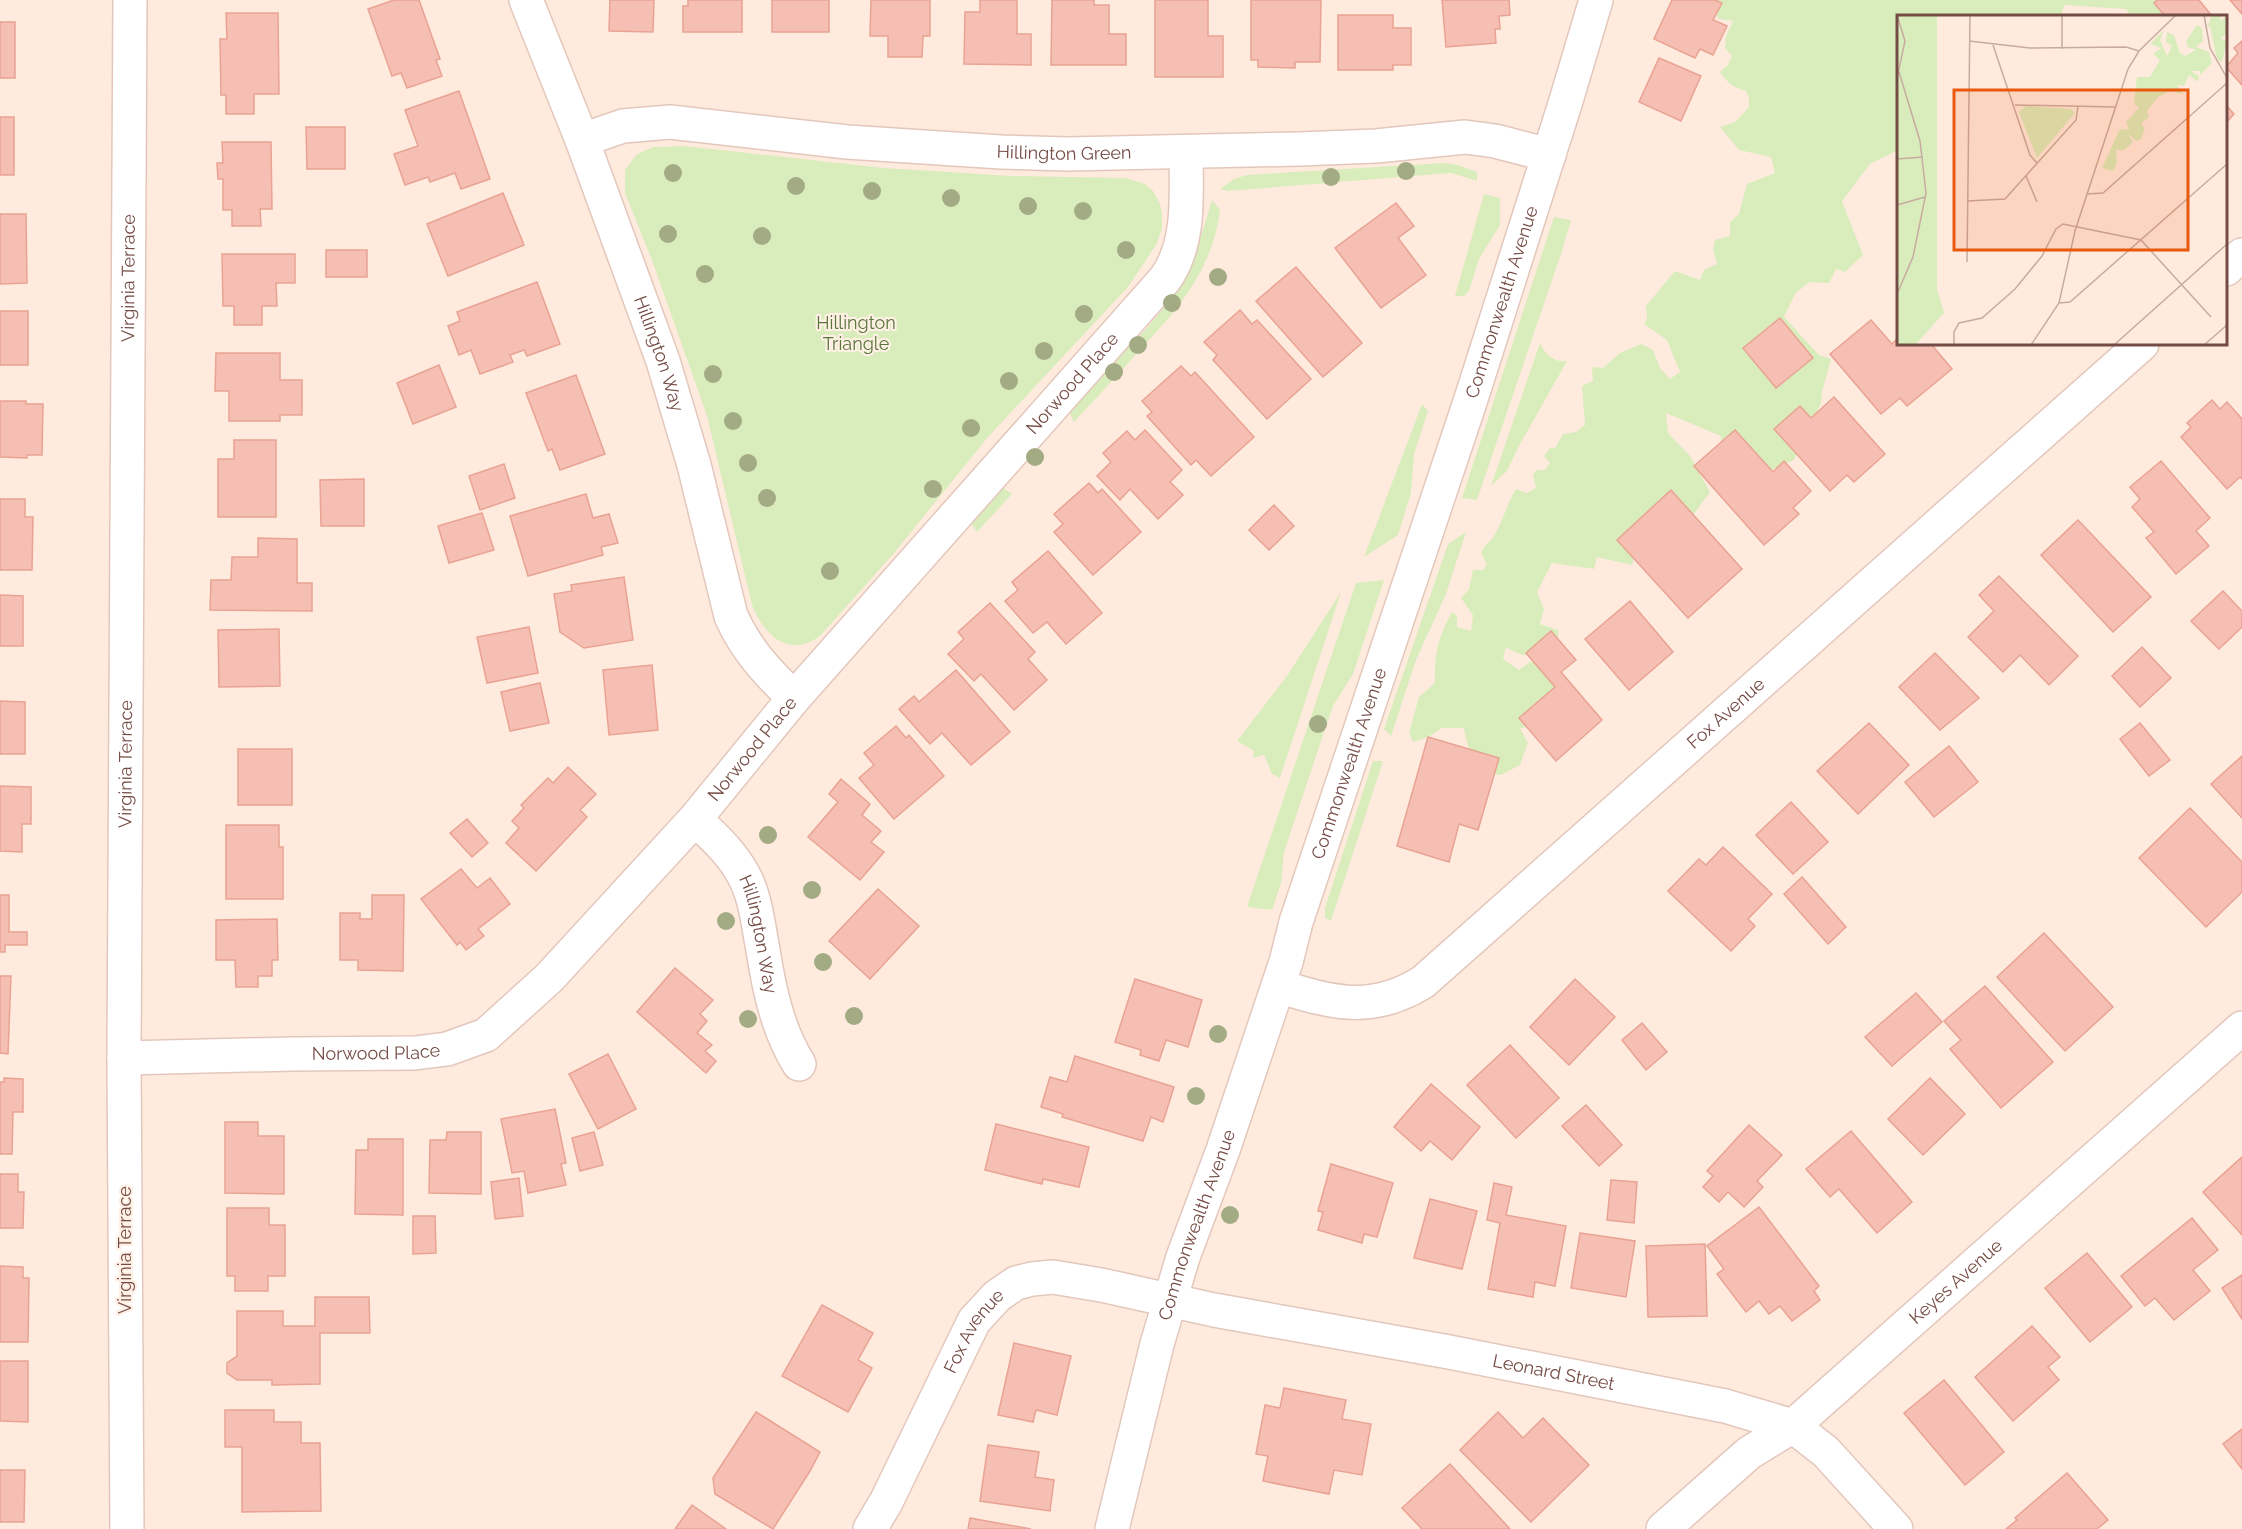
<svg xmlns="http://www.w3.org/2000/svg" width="2242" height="1529" viewBox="0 0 2242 1529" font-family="Raleway,sans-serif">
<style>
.green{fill:#d9ecbc}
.building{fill:#f5c0b3;stroke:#e9a293;stroke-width:1.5}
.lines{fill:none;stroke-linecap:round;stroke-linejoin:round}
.minor-casing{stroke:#e4c7bc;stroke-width:36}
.minor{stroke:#fff;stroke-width:33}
.tree{fill:#a3ab84}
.labels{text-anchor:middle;stroke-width:4.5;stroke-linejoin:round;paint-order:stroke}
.street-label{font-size:18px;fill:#754c45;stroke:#fff0e5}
.park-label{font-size:18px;fill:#58763a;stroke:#fff0e5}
.inset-road{fill:none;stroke:#c7aba1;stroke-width:1.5}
.view{fill:#e8590c;fill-opacity:0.15;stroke:#e8590c;stroke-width:3}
.inset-edge{fill:none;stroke:#754c45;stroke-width:3}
</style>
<rect width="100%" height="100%" fill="#feebde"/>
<g class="green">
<path d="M1714,0H2187L2189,16H2130L2126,9L2064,5L2061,16H1898V150L1870,164L1842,201L1863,255L1845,272L1836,269L1829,283L1809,282L1795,294L1784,317L1819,355L1831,359L1822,392L1821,403L1794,460L1749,480L1722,464L1721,436L1666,413L1668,433L1690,456L1710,492L1685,526L1640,536L1632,565L1597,557L1594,569L1552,563L1537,592L1544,609L1540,624L1558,630L1559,651C1537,655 1525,660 1506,647L1503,659L1519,670L1530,662H1550L1561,676L1534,726L1520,728L1528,743L1520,765L1501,775L1481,773C1474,761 1465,741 1464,728H1442L1428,737L1413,742L1409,733L1419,697L1435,683C1434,655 1438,637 1452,612L1457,616V627L1471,631L1473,615L1461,598L1469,589L1473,570H1483L1487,565L1481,553C1485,543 1491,542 1495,534C1504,519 1507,503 1516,489L1527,493L1536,488L1533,475L1537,470H1545L1550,463L1544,456L1550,448H1555L1563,434L1576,432L1585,425L1582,386L1593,381L1592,367L1603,368L1620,353L1641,344L1653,350L1660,368L1670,379L1680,372L1667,340L1644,324L1647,319L1646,306L1675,271L1700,280L1704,270L1717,264L1713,250L1715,240L1730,236V222L1739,214L1747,184L1775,173L1771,157L1739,150L1720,127L1735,122L1749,107V99L1746,91C1733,87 1727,83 1720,72L1728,65L1732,56L1725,48L1726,36L1733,21L1719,19L1712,8Z"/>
<path d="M684,146L884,168L950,172L1009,176L1125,178L1145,184L1153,191L1160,204L1162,214V229L1156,245L1128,287L988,437L894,553L821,635C789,660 764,635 752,605L707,416L653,263L625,193V170L636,155L653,147Z"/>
<polygon points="1443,163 1458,165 1477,172 1477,181 1451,173 1227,191 1220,189 1234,179 1247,175"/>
<polygon points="1484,194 1500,198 1500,225 1479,259 1469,291 1464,296 1455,296"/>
<path d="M1212,200L1220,210C1212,271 1179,308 1139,351C1118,375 1096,398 1074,422L1068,410C1104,370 1150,332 1179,286C1195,260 1203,230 1212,200Z"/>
<polygon points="1554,217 1571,220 1562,251 1477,500 1462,498"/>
<path d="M1540,343C1545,354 1554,363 1567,361L1520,444L1507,471L1491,486Z"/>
<polygon points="1422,404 1428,411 1414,454 1411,493 1398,535 1364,557"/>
<polygon points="1000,486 1012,494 977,532 969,521"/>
<polygon points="1466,532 1446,594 1416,660 1391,736 1384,729 1448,544"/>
<polygon points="1384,580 1353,674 1334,704 1327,723 1284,852 1281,883 1272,910 1247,907 1356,583"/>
<polygon points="1341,592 1280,778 1272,774 1264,755 1253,758 1254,751 1237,741 1287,676"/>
<polygon points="1373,761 1383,761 1331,921 1325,918 1325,908"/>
</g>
<g class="building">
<polygon points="394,0 419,0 440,59 436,60 442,76 407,88 401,73 392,76 368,9"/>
<polygon points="610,0 654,0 653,32 609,31"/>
<polygon points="688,0 742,0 742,32 683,32 683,6 688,6"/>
<rect x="772" y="0" width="57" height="32"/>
<polygon points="871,0 930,0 930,36 923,36 922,57 888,57 888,36 870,36"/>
<polygon points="980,0 1017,0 1017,34 1031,34 1031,65 964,64 965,12 980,12"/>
<polygon points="1052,0 1094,0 1094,5 1109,5 1109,34 1126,34 1126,65 1051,65"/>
<polygon points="1155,0 1208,0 1208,36 1223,36 1223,77 1155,77"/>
<polygon points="1251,0 1321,0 1320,62 1295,62 1295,68 1258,67 1258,60 1251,60"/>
<polygon points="1442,0 1509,0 1510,15 1499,16 1500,29 1495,29 1496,43 1446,47"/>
<polygon points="1672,0 1715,0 1722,3 1713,20 1727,26 1713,55 1700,49 1695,58 1654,39"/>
<polygon points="2157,0 2199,0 2212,16 2165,16 2154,3"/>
<polygon points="2230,0 2242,0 2242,14"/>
<polygon points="226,13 278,13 279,94 254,94 254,114 226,114 226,95 221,95 220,39 227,39"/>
<polygon points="1338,15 1393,15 1393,28 1411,28 1411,65 1393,65 1393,70 1338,70"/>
<rect x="0" y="22" width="15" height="56"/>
<polygon points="2242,41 2242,85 2226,67 2238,53 2234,48"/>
<polygon points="1659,58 1701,76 1681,121 1639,102"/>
<polygon points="459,91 490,179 461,189 455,173 430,182 428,177 405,185 394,154 418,146 405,110"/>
<polygon points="2226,105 2234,114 2226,123"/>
<rect x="0" y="117" width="14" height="58"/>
<polygon points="306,127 345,127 345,169 307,169"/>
<polygon points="222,142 271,142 272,209 260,209 261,226 232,226 232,210 223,210 223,179 218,179 217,163 223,163"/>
<polygon points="503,193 524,245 448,276 427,224"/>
<polygon points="1396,203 1414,226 1398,238 1426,275 1381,308 1335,248"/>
<polygon points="0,214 26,214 27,283 0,284"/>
<rect x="326" y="250" width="41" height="27"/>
<polygon points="222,254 295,254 295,283 276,283 277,306 262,306 262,325 234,325 234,306 223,306"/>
<polygon points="1296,267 1362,343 1323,377 1256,301"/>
<polygon points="537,282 560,344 527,356 524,350 510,355 513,362 480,374 471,350 459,355 448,326 460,321 457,312"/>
<polygon points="1240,310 1252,324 1257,320 1311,379 1267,419 1213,360 1217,355 1204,342"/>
<rect x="0" y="311" width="28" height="54"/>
<polygon points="1780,318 1813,358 1776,388 1743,348"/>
<polygon points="1871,320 1892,344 1898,338 1898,344 1931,344 1952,369 1907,406 1900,398 1881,414 1830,354"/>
<polygon points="216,353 280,353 280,380 302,380 302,415 280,415 280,421 229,421 229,391 215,391"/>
<polygon points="439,365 456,407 413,424 397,383"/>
<polygon points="1181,366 1191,376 1195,372 1254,437 1211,476 1196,460 1191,465 1147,416 1152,412 1142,401"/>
<polygon points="576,375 605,454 560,470 552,449 548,451 526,393"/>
<polygon points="1834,397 1885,454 1854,482 1847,475 1830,491 1774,429 1800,406 1811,418"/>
<polygon points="2212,400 2220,409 2227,402 2242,419 2242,479 2240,477 2227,489 2181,437 2191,427 2187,423"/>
<polygon points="0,401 26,401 26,404 43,404 42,455 27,455 27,458 0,457"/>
<polygon points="1145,430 1182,470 1170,482 1183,495 1158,519 1130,489 1120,500 1097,476 1111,462 1103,453 1127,431 1135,440"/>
<polygon points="1735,430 1773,472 1784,461 1811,491 1793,508 1799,514 1764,545 1694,466"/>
<polygon points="234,440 276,440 276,517 218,517 218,459 234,459"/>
<polygon points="2161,461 2210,518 2196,531 2209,546 2176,574 2146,538 2154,532 2132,507 2140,499 2130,487"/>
<polygon points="504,464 515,498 480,510 469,476"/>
<polygon points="364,479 364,526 321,526 320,480"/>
<polygon points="1089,483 1098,493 1102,489 1141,532 1093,575 1054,532 1063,524 1054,514"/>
<polygon points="1671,490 1742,569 1688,618 1617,540"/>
<polygon points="586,494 593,518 609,514 618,543 601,547 603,555 528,576 510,516"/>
<polygon points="0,499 25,499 25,517 33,517 32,570 0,570"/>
<polygon points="1274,505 1294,526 1269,550 1249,530"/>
<polygon points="482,513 494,550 449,563 438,526"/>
<polygon points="2078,520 2151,597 2113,632 2041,555"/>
<polygon points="258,538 297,539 297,583 312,583 312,611 210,610 211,580 231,580 232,557 258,557"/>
<polygon points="1048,551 1102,613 1066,644 1047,622 1033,633 1005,601 1018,590 1012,582"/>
<polygon points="1999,576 2078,656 2049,685 2020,655 2003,672 1968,637 1994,611 1979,595"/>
<polygon points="624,577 633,640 584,648 560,632 554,594 572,591 571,585"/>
<polygon points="2223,591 2242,611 2242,627 2219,649 2191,621"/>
<polygon points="0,595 23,596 23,646 0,646"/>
<polygon points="1630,601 1673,652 1629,690 1585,639"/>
<polygon points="990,603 1035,652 1028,659 1047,680 1014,710 981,674 974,681 948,654 964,639 958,632"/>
<polygon points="529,627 538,673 487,683 477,637"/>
<polygon points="279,629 280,686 219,687 218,630"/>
<polygon points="1551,631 1576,660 1561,672 1602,720 1556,761 1519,718 1555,687 1526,653"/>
<polygon points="2142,647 2171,678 2140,707 2112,676"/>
<polygon points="1935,653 1979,698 1940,730 1899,687"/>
<polygon points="652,665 658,730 609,735 603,670"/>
<polygon points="956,670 1010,732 971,765 942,733 930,744 899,709 914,696 919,702"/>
<polygon points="540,683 549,723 510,731 501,692"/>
<polygon points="0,701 25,702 25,754 0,754"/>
<polygon points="1869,723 1909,765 1858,814 1817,771"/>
<polygon points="2140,723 2170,760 2149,776 2120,739"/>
<polygon points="896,726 906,738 909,735 944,776 894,819 859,778 874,765 864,753"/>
<polygon points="1428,737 1499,758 1478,830 1459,824 1449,862 1397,846"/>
<polygon points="1949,746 1978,782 1934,817 1905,782"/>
<rect x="238" y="749" width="54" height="56"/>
<polygon points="2242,756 2242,818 2211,784"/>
<polygon points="568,767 596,794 580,810 587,817 536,871 506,843 519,828 512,821 524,808 521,805 548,778 553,783"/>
<polygon points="841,779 870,804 862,815 881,831 871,842 884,852 860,880 808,837 838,802 829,794"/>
<polygon points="0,786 31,787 31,824 22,824 22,852 0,851"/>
<polygon points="1791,802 1828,842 1793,874 1756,835"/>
<polygon points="2190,808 2242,862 2242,892 2206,927 2139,858"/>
<polygon points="467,819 488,843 472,857 450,833"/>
<polygon points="226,825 279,825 279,847 283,847 283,899 226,899"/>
<polygon points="1723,847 1772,894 1748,919 1755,926 1731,951 1668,891 1699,859 1706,865"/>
<polygon points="461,869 477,888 490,878 510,904 478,929 484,936 466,950 460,942 457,945 421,899"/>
<polygon points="1802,877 1846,927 1828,944 1784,894"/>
<polygon points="878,889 919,926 870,979 829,941"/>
<polygon points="0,895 9,895 9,932 27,932 27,945 5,945 5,952 0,952"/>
<polygon points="372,895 404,895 403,971 358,970 358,960 340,960 340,913 360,913 360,919 372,919"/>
<polygon points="277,919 278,960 272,960 272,976 258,976 258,987 236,987 235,960 216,960 216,920"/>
<polygon points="2044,933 2113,1007 2065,1051 1997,977"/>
<polygon points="675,968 713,1000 700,1014 707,1021 697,1033 712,1045 705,1051 716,1061 706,1073 637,1012"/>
<polygon points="0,976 11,976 8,1054 0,1053"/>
<polygon points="1135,979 1202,1000 1188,1047 1166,1040 1159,1061 1140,1055 1141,1050 1115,1042"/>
<polygon points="1575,979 1615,1017 1569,1065 1530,1027"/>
<polygon points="1985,986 2053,1062 2001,1108 1950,1049 1961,1040 1944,1021"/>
<polygon points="1916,993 1942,1022 1892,1066 1865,1037"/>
<polygon points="1642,1023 1667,1052 1646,1070 1622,1040"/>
<polygon points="1510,1045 1559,1098 1516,1138 1467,1085"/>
<polygon points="608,1054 636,1109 598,1129 569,1074"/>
<polygon points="1075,1056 1174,1087 1163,1122 1151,1117 1143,1141 1062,1117 1063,1114 1041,1107 1050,1077 1067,1082"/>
<polygon points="4,1078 23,1079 23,1112 13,1112 12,1154 0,1154 0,1082 4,1082"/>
<polygon points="1930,1078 1965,1114 1923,1155 1888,1119"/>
<polygon points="1431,1084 1480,1127 1452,1160 1430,1141 1421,1151 1394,1127"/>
<polygon points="1586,1105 1622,1145 1599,1166 1562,1126"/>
<polygon points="555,1109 566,1163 561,1164 566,1185 528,1193 524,1171 512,1173 501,1119"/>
<polygon points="225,1122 258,1122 258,1136 284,1136 284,1194 225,1193"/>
<polygon points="996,1124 1089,1147 1079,1187 1043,1179 1042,1184 985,1170"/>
<polygon points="1749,1125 1782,1155 1757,1181 1763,1187 1744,1207 1728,1192 1719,1202 1703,1187 1713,1176 1707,1171"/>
<polygon points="1851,1131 1912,1202 1877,1233 1839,1189 1830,1197 1806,1169"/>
<polygon points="447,1132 481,1132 481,1194 429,1193 430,1140 446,1140"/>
<polygon points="594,1132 603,1165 580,1171 572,1138"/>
<polygon points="368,1139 403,1139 403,1215 355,1214 356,1150 368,1150"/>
<polygon points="2242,1157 2242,1235 2203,1192"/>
<polygon points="1331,1164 1393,1183 1377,1237 1364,1234 1362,1243 1318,1230 1323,1212 1318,1211"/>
<polygon points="0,1174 18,1174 18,1192 24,1192 23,1228 0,1228"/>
<polygon points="519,1178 523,1216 495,1219 491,1182"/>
<polygon points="1611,1180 1637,1182 1634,1223 1607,1220"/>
<polygon points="1494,1183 1512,1187 1506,1215 1566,1226 1555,1286 1535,1282 1533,1297 1488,1289 1500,1223 1487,1220"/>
<polygon points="1430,1199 1477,1211 1462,1269 1414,1258"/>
<polygon points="1759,1207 1819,1286 1814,1291 1820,1300 1792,1321 1780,1306 1769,1314 1759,1301 1746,1312 1717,1274 1724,1269 1707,1246"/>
<polygon points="227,1208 269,1208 269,1225 285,1225 285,1276 268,1276 268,1291 235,1291 235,1276 227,1276"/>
<polygon points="413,1216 435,1216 436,1253 413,1254"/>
<polygon points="2192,1218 2218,1250 2193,1270 2210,1291 2174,1320 2155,1298 2145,1306 2121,1276"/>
<polygon points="1580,1233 1635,1241 1626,1297 1571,1288"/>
<polygon points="1705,1244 1707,1316 1648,1317 1646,1246"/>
<polygon points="2087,1253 2132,1307 2090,1342 2045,1288"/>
<polygon points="0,1266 23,1267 23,1278 29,1278 28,1342 0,1342"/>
<polygon points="2242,1275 2242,1319 2222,1288"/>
<polygon points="315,1297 369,1297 370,1333 320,1333 320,1384 272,1385 272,1380 237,1380 227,1373 227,1363 237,1356 237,1311 283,1311 283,1326 315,1326"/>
<polygon points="822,1305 873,1333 858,1360 872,1368 848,1412 782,1376"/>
<polygon points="2032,1326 2060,1357 2048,1367 2059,1380 2013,1421 1975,1377"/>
<polygon points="1014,1343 1071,1356 1057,1415 1036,1410 1033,1422 998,1415"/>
<polygon points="0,1361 28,1361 28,1422 0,1421"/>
<polygon points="1944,1380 2004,1452 1965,1485 1904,1413"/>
<polygon points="1284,1388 1346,1400 1342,1419 1371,1424 1362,1475 1334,1470 1329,1494 1263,1481 1268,1456 1256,1454 1265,1405 1280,1408"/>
<polygon points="225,1410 274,1410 274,1422 301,1422 301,1443 320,1443 321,1511 242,1512 242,1447 225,1447"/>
<polygon points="756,1412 820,1452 810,1471 773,1529 715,1494 713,1478"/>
<polygon points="1498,1412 1523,1438 1543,1418 1589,1465 1531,1522 1460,1450"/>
<polygon points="2242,1429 2242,1469 2223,1444"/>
<polygon points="988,1445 1039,1452 1035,1477 1054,1480 1050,1511 980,1501"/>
<polygon points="1450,1464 1510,1529 1422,1529 1402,1508"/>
<polygon points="0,1470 25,1470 24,1522 0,1522"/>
<polygon points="2067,1473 2108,1520 2097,1529 2006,1529 2017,1520 2015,1518"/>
<polygon points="692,1505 726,1529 675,1529"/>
<polygon points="970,1518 1031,1529 968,1529"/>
</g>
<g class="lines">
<defs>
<g id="minor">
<path id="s1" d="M526,0L582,140L663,361L694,465L731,616C746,650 768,673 794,698"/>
<path id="s2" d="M582,140L623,126L670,122L847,142L1001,152L1068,154L1299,149L1376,146L1465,137L1495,141L1549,155"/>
<polyline points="2226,269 2242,255"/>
<path id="s3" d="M695,819C713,836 731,852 743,874C756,897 758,925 763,950C769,989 778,1031 799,1064"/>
<path id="s4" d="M1278,986C1332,1003 1372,1014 1423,982L2142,344"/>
<path id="s5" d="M124,1058L292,1054L415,1053L447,1049L486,1035L549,978L695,819L794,698L1165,279C1191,243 1186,195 1186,152"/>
<path id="s6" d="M127,1529L124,1058L130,0"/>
<path id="s7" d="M870,1529L886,1502L974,1321L997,1296L1016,1283L1032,1279L1053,1277L1101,1285L1214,1310L1449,1352L1725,1406L1793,1426L1826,1452L1896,1529"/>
<path id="s8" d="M1112,1529L1157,1344L1183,1257L1223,1150L1286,962L1296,922L1470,402L1565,104L1596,0"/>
<path id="s9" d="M1663,1529L1749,1453L1793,1426L2242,1028"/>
</g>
</defs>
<use href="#minor" class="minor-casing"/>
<use href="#minor" class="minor"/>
</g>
<g class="tree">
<circle cx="1406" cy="171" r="9"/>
<circle cx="673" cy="173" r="9"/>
<circle cx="1331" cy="177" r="9"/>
<circle cx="796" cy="186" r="9"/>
<circle cx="872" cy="191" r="9"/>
<circle cx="951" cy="198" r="9"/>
<circle cx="1028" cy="206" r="9"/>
<circle cx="1083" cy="211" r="9"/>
<circle cx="668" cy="234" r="9"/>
<circle cx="762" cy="236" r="9"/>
<circle cx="1126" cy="250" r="9"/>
<circle cx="705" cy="274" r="9"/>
<circle cx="1218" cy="277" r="9"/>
<circle cx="1172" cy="303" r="9"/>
<circle cx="1084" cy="314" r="9"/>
<circle cx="1138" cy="345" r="9"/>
<circle cx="1044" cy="351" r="9"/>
<circle cx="1114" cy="372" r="9"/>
<circle cx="713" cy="374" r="9"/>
<circle cx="1009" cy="381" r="9"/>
<circle cx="733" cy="421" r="9"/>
<circle cx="971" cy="428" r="9"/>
<circle cx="1035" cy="457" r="9"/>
<circle cx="748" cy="463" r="9"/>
<circle cx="933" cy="489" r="9"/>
<circle cx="767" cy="498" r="9"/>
<circle cx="830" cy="571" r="9"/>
<circle cx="1318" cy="724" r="9"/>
<circle cx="768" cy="835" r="9"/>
<circle cx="812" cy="890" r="9"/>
<circle cx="726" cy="921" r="9"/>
<circle cx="823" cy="962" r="9"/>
<circle cx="854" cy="1016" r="9"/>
<circle cx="748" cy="1019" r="9"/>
<circle cx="1218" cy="1034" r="9"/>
<circle cx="1196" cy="1096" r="9"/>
<circle cx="1230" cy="1215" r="9"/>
</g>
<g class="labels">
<g class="street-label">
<text dy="6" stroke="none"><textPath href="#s2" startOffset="486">Hillington Green</textPath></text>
<text dy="6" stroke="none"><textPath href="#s6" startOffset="1251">Virginia Terrace</textPath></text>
<text dy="6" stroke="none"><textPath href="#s8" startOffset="1288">Commonwealth Avenue</textPath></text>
<text dy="6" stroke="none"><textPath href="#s1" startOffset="378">Hillington Way</textPath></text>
<text dy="6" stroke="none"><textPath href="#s5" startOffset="1242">Norwood Place</textPath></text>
<text dy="6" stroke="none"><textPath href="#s4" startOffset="556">Fox Avenue</textPath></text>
<text dy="6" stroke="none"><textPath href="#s5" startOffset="756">Norwood Place</textPath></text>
<text dy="6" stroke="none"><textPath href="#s8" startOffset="802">Commonwealth Avenue</textPath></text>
<text dy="6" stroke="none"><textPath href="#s6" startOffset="765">Virginia Terrace</textPath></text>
<text dy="6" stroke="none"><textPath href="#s3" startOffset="136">Hillington Way</textPath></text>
<text dy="6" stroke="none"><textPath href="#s5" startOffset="252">Norwood Place</textPath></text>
<text dy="6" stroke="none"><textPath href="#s8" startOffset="316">Commonwealth Avenue</textPath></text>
<text transform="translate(125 1250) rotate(-90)" y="6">Virginia Terrace</text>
<text dy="6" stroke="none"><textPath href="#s9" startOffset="384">Keyes Avenue</textPath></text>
<text dy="6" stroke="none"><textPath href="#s7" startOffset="224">Fox Avenue</textPath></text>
<text dy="6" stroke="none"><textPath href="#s7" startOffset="837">Leonard Street</textPath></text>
</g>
<g class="park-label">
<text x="856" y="329">Hillington<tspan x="856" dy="21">Triangle</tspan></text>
</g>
</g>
<g transform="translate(1897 15)">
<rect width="330" height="330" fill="#feebde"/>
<path d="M0,0H40V274L47,298L18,330H0ZM315,0H324L323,7L330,0V18L323,24L330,25L325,47L320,44L313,11L310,12ZM300,10L305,13L306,26L299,32L312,37L315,48L303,60V56H293L302,61L301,67L292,60L287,71L280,70L286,79L273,76L261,82L250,96L252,102L244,108L248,113L244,124L240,126L231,119L236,127L227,135H219L220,148L216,156L205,153L223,114L232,115L229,107L242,93L237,89L240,62H253L263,45L256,39L264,33L253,29L267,15L263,25L270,41L275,31L269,27L270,17L277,20L283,38L288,41L299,35L291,32L289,26ZM128,91L174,94L178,98L140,143L122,97Z" fill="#d9ecbc"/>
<path class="inset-road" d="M307,0L313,33L330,63M72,26L133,33L229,32L242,36M96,30L133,140L140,148M165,34V0M0,63L8,26L0,0M118,90L219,92M0,144L26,142M129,161L140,187M190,179L206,178L330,68M70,186L108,184L179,105L181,91M0,190L28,182M70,247L73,0M0,279L16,242L29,178L23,126L2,57M162,288L173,287L330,149M57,330V317L62,308L85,303L118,274L145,241L159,214L166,209L244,225L314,302M134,330L162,288L178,216L231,54L242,36L279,0M217,330L330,229M307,330L330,310"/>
<path class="view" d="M57,75H291V235H57Z"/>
<rect width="330" height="330" class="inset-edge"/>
</g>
</svg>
